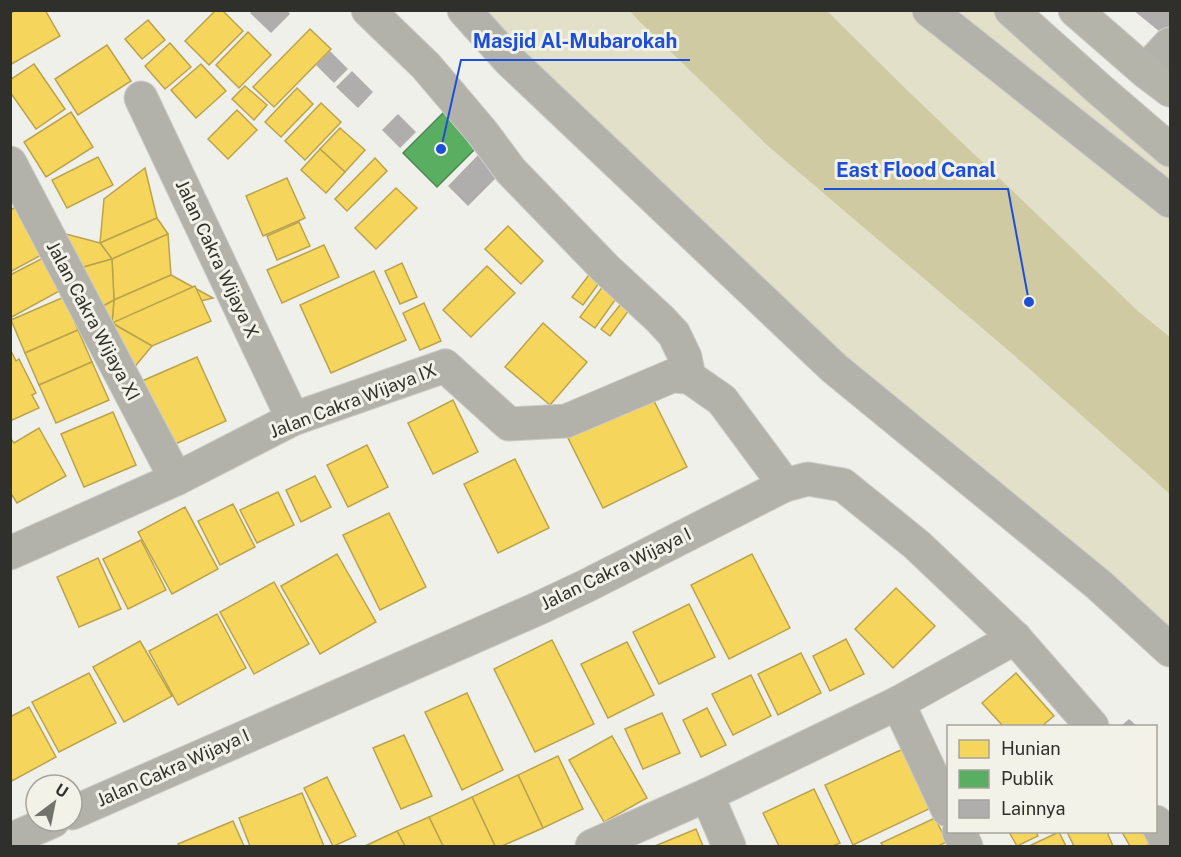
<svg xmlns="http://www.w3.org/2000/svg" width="1181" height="857" viewBox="0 0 1181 857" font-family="'Public Sans',sans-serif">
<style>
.green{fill:#e2e0c9}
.water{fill:#cfcaa2}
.homes{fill:#f6d55c;stroke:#baa34d;stroke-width:1.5}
.public{fill:#5aae61;stroke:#4d8851;stroke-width:1.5}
.building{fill:#b0aead}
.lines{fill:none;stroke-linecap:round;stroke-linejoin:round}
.minor-casing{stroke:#ccccc9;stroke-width:35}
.major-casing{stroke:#ccccc9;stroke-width:35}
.minor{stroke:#b3b2aa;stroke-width:33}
.major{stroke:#b4b4ab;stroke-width:33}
.labels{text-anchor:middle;stroke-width:6;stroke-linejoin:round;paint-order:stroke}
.street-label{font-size:18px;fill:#2f2f2b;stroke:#f3f2e8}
.leader{fill:none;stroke:#1d4ed8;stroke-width:2}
.callout-dot{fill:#1d4ed8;stroke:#f3f2e8;stroke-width:2}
.callout-label{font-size:20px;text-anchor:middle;font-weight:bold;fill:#1d4ed8;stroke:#f3f2e8;stroke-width:6;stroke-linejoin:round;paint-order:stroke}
</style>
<rect width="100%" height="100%" fill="#f0f0eb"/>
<polygon class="green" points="464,11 1011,11 1170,150 1170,654"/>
<polygon class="water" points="630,11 827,11 909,92 1139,312 1170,337 1170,494 1015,356 768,146 639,21"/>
<g class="homes">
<polygon points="16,10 45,10 60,36 10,65 10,14"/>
<polygon points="216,10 222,10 243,31 209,65 185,41"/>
<polygon points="148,20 165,40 142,59 125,39"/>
<polygon points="310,29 331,49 274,107 253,87"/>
<polygon points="248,32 271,55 239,88 216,65"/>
<polygon points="170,43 191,67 165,89 145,66"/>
<polygon points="107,45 131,81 78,115 55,79"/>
<polygon points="34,64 65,109 36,129 10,92 10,80"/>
<polygon points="201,64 226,91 196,118 171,90"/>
<polygon points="245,86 267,105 254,120 232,99"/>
<polygon points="297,88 313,104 281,137 265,122"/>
<polygon points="321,103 341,122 305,160 285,141"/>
<polygon points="237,110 257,130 228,159 208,139"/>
<polygon points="71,112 93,147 46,177 24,142"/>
<polygon points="340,128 365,150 345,172 320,149"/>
<polygon points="320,149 345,172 326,193 301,170"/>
<polygon points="98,157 113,185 67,208 52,180"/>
<polygon points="375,158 387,171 347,211 335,199"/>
<polygon points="145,168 157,218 100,243 104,199"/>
<polygon points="287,178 305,218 263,236 246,196"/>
<polygon points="396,188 417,208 376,249 355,228"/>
<polygon points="28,201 54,248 10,272 10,210"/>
<polygon points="157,218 168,234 112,259 100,243"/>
<polygon points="299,222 310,246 277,260 267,236"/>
<polygon points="508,226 543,261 521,284 485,249"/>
<polygon points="66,234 100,243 112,259 80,268"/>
<polygon points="168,234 171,275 114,300 112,259"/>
<polygon points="324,245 339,277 282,303 267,270"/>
<polygon points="45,257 63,289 10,318 10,275"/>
<polygon points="112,259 114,300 98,309 80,268"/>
<polygon points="402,263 417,297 400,304 385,271"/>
<polygon points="487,266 515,293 471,337 443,310"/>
<polygon points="595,267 605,275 583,305 572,297"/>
<polygon points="374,271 406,340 331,373 300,305"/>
<polygon points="171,275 213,298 112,323 114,300"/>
<polygon points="609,278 623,289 595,328 580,317"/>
<polygon points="195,286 211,321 152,346 112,323"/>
<polygon points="64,297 78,330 25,353 11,320"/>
<polygon points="114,300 112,323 98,309"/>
<polygon points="624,300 632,306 610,336 601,329"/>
<polygon points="424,303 441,341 420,350 403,313"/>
<polygon points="112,323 152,346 127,376"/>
<polygon points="543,323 587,362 550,405 505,367"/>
<polygon points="78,330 92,362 39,385 25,353"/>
<polygon points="10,349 16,361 19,359 36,393 32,395 39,408 10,421"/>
<polygon points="197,357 226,421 171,446 142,381"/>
<polygon points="92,362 109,400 56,423 39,385"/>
<polygon points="652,397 687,467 603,508 568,438"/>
<polygon points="453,400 478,452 433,474 408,423"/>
<polygon points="113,412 136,465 84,487 61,434"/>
<polygon points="39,428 66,476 17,503 10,492 10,438 14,443"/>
<polygon points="367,445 388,487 348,507 327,465"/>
<polygon points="515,459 549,528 498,553 464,484"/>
<polygon points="315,476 331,507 301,522 286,490"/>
<polygon points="278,492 294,525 257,543 240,510"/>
<polygon points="233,504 255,547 220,565 198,521"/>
<polygon points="185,507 218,569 172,594 138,532"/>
<polygon points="389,513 426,587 380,610 343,535"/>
<polygon points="141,540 166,590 128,609 103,559"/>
<polygon points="337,554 376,622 320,654 281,586"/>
<polygon points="752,554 790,628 729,659 691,585"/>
<polygon points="98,558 121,609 79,627 57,577"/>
<polygon points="274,582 309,644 254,674 220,612"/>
<polygon points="896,588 935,626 893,668 855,629"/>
<polygon points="689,604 715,657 659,684 633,632"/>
<polygon points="217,614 246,668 178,705 149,651"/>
<polygon points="846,639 864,674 830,691 813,656"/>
<polygon points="552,640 594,724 535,752 494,669"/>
<polygon points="140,641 172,696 124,722 93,667"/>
<polygon points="627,642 654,695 608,718 581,664"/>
<polygon points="801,653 821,693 778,715 758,674"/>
<polygon points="89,673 116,723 59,752 32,702"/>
<polygon points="1016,673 1054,716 1042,726 1003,726 982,703"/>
<polygon points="751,675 771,716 733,735 712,694"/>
<polygon points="467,693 503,770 462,790 425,712"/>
<polygon points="29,707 56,757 10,782 10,717"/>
<polygon points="707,708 726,745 701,757 683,720"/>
<polygon points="662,713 680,753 643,769 625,729"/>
<polygon points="404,735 432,796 401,809 373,748"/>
<polygon points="612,736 647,798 604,822 569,760"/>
<polygon points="905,748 933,807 853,845 825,785"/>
<polygon points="558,756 583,809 543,828 518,775"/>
<polygon points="518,775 543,828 502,846 495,846 472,797"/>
<polygon points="327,777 356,836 334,846 333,846 304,788"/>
<polygon points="814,789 840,843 833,846 779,846 763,813"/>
<polygon points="302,793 324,846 250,846 239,818"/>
<polygon points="472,797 495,846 443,846 429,817"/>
<polygon points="429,817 443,846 405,846 397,831"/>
<polygon points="935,818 947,842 938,846 883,846 881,843"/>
<polygon points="233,821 244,846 179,846 178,844"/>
<polygon points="696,829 703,846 655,846"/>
<polygon points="397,831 405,846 365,846"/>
<polygon points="1009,832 1036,832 1038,836 1017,846"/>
<polygon points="1059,832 1066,846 1029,846"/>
<polygon points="1067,832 1107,832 1113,846 1074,846"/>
<polygon points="1122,832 1147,832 1153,843 1146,846 1130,846"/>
</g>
<polygon class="public" points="444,112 478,146 437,187 403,153"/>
<g class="building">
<polygon points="252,10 287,10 290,14 271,33 250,13"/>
<polygon points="1133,10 1170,10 1170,29 1165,36"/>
<polygon points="330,51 348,69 334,83 316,65"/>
<polygon points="352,71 373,92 358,108 336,87"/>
<polygon points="398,114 416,132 400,148 382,130"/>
<polygon points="479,154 500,174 468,206 448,186"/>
<polygon points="1129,719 1137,726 1121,726"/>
</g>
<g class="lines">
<defs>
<g id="minor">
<polyline points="368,10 426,66 482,132 511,171 605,268 660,319 674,334 685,357 689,377"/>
<polyline points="464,10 509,60 834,368 1099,585 1170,650"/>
<polyline points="929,10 1170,201"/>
<polyline points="1145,71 1170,44"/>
<polyline points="141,98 293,419"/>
<polyline points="10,163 176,479"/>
<polyline points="10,553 176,479 293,419 445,366 509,424 566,421 672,376 689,377 722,400 785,485"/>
<polyline points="898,703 948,810"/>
<polyline points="707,795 729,846"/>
<polyline points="72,813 537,609 584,587 785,485 808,479 843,485 917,545 1015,638 1092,726"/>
<polyline points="1156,822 1169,846"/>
<polyline points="959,832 966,846"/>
<polyline points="10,840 53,821"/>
<polyline points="592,846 707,795 898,703 1015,638"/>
</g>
<g id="major">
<polyline points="1011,10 1099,89 1170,150"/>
<polyline points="1075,10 1145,71 1170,90"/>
</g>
</defs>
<use href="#minor" class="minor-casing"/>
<use href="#major" class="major-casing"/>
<use href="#minor" class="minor"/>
<use href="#major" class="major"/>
</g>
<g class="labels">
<g class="street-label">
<text transform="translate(217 259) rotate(65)" y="6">Jalan Cakra Wijaya X</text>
<text transform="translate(93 321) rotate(62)" y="6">Jalan Cakra Wijaya XI</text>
<text transform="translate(353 401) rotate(-21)" y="6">Jalan Cakra Wijaya IX</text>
<text transform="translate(616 569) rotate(-26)" y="6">Jalan Cakra Wijaya I</text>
<text transform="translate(173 768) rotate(-24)" y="6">Jalan Cakra Wijaya I</text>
</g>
</g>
<path class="leader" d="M441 149L461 60H690M1029 302L1008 189H824"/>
<g class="callout-dot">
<circle cx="441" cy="149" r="6"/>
<circle cx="1029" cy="302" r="6"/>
</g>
<g class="callout-label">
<text x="575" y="48">Masjid Al-Mubarokah</text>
<text x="916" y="177">East Flood Canal</text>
</g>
<rect width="1181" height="857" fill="none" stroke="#2f2f2b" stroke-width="24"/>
<rect x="947" y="725" width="210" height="108" fill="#f3f2e8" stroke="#a5a49c" stroke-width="1.5"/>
<rect x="959" y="740" width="30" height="18" fill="#f6d55c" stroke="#a5a49c" stroke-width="1.5"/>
<text x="1001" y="755" font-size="18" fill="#2f2f2b">Hunian</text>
<rect x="959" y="770" width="30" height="18" fill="#5aae61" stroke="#a5a49c" stroke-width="1.5"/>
<text x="1001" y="785" font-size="18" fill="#2f2f2b">Publik</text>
<rect x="959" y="800" width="30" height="18" fill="#b0aead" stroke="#a5a49c" stroke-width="1.5"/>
<text x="1001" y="815" font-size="18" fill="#2f2f2b">Lainnya</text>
<g transform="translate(54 803) rotate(32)"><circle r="28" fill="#f3f2e8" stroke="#a5a49c" stroke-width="1.5"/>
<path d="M0-4.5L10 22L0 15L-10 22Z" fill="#73736e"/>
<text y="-9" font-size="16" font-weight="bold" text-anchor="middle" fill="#2f2f2b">U</text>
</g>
</svg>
